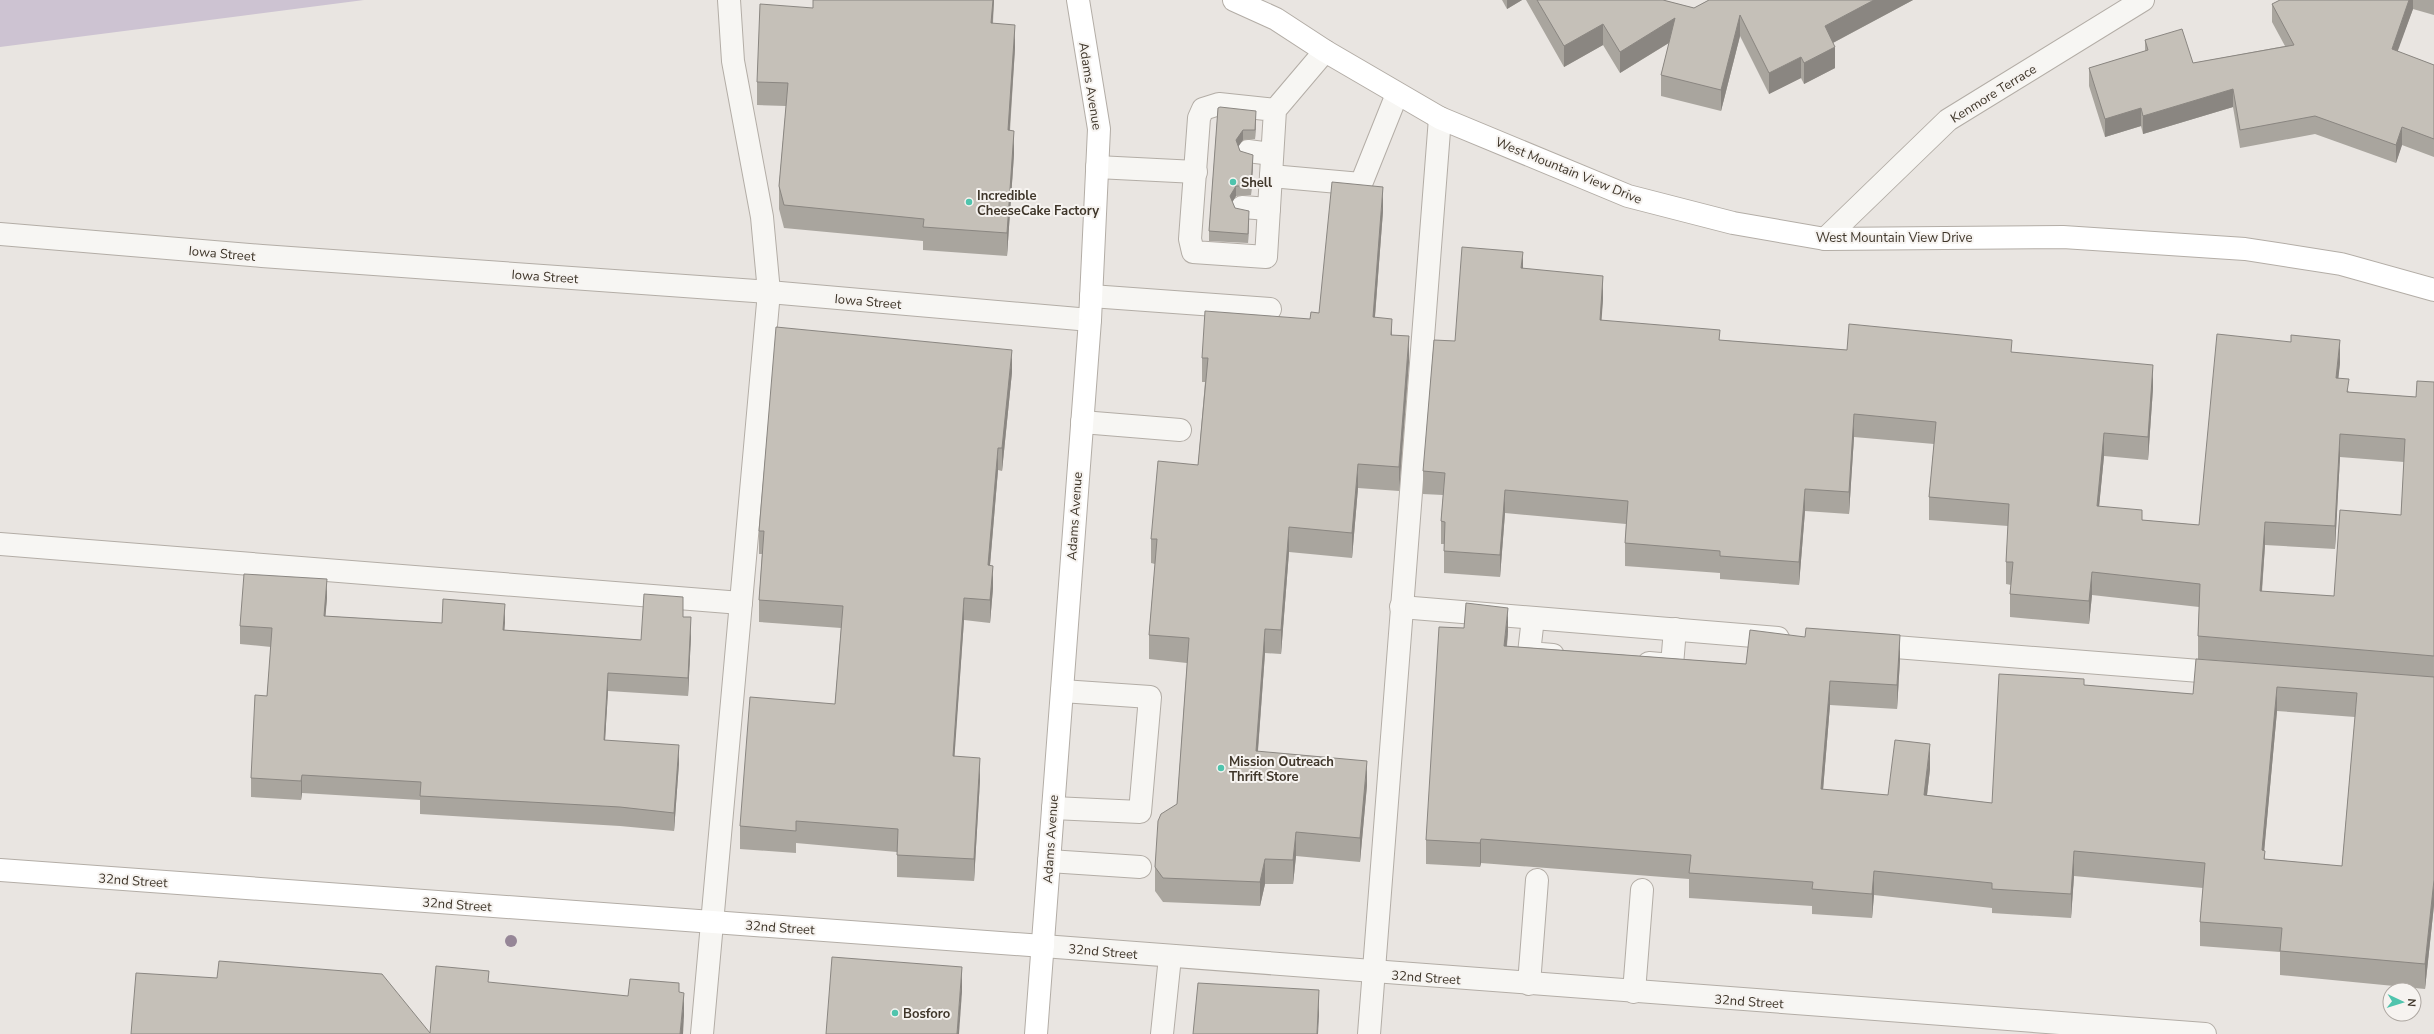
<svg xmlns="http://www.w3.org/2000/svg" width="2434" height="1034" viewBox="0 0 2434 1034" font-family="'Nunito Sans',sans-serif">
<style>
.green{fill:#cdc3d2}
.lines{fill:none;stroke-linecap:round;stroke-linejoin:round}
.lane-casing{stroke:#b3ada6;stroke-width:24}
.street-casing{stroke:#b3ada6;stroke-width:24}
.secondary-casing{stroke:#b3ada6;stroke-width:24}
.lane{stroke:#f7f6f3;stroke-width:22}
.street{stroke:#f7f6f3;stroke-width:22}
.secondary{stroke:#fff;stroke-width:22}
.tree{fill:#968697}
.wall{fill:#a9a59e;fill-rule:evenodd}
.shaded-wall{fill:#8a8681}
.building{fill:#c5c0b8;stroke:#8a8681;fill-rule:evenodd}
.poi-dot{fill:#4fc4ad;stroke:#f6f3f0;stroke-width:1.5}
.labels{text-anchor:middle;stroke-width:4;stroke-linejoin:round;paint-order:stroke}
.street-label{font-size:13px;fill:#3f362a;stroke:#f6f3f0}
.poi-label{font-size:13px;font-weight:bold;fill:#3f362a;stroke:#f6f3f0;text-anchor:start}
</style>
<rect width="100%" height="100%" fill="#e9e5e1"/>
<polygon class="green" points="0,0 364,0 0,47"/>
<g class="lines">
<defs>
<g id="lane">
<polyline points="1275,110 1219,104 1203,109 1199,118 1190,239 1193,252 1266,257 1275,110 1325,51"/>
<polyline points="1248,151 1272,154"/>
<polyline points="1097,167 1196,172"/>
<polyline points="1271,176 1361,184 1397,94"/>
<polyline points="1242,207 1269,209"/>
<polyline points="1091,296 1270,309"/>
<polyline points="1082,422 1180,430"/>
<polyline points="0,544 741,603"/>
<polyline points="1401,607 1778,638"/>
<polyline points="1533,618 1529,653 1553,655"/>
<polyline points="1870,645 2225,673"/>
<polyline points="1649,663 1672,665 1675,629"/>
<polyline points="1053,808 1140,812 1150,697 1062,691"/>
<polyline points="1049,861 1140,867"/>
<polyline points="1529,984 1537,880"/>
<polyline points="1634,992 1642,890"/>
<polyline points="702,1034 769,292 762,217 733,61 729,0"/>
<polyline points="1162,1034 1170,957"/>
<polyline points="1369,1034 1440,118"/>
</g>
<g id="street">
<polyline points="0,234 262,256 769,292 1090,320"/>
<polyline points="1825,239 1948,120 2143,0"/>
<polyline points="1043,946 2205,1034"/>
</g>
<g id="secondary">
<polyline points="1234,0 1276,19 1325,51 1440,118 1628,196 1733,223 1825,239 2063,237 2245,249 2341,264 2434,290"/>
<polyline points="0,870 1043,946"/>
<polyline points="1036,1034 1090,320 1099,129 1078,0"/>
</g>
</defs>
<use href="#lane" class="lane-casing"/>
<use href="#street" class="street-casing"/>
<use href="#secondary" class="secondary-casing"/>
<use href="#lane" class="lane"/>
<use href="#street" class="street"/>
<use href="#secondary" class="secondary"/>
</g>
<circle class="tree" cx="511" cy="941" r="6"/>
<g class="wall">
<polygon points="994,0 993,23 1015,48 1010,131 1014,154 1007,256 923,250 923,241 784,228 779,209 779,186 786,106 757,105 757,82 813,8"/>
<polygon points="1502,0 1522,0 1507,9"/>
<polygon points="1526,0 1663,0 1694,8 1709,0 1913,0 1833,43 1835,68 1804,84 1801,78 1769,94 1740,36 1721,111 1661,96 1661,75 1669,43 1620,73 1603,45 1564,67"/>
<polygon points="2280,0 2434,0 2434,15 2413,9 2397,51 2434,65 2434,157 2402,145 2396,163 2315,134 2240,148 2233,107 2143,134 2141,126 2105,137 2089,86 2089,68 2145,51 2145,40 2193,63 2285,46 2272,22 2272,4"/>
<polygon points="1218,108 1256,121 1255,139 1243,140 1238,146 1240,151 1253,164 1251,195 1236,196 1232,202 1235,208 1249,220 1248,243 1209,241 1209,231"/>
<polygon points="1383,211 1375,317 1392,335 1409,361 1399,491 1358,488 1352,558 1289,552 1281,654 1265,653 1258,751 1367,785 1360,862 1296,856 1293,884 1265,884 1260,906 1163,902 1155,891 1155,867 1177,804 1187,663 1149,659 1149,635 1155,564 1151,563 1151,539 1198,465 1205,382 1202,382 1202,358 1310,319 1319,313"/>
<path d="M1523,268L1603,299L1601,320L1720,340L1847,350L2012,352L2153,388L2148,460L2104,456L2099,506L2142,520L2199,525L2340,363L2338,378L2349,392L2416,397L2434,382V905L2425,989L2280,975V952L2200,946V922L2203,888L2074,876L2071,918L1992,913V908L1874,895L1872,918L1812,914V906L1689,898V879L1481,863L1480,867L1426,864V840L1508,632L1507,646L1746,664L1900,660L1897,709L1830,705L1823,790L1888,795L1930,769L1927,795L1992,803L2084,685L2193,694L2272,665L2198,659V636L2199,607L2092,595L2089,624L2010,617V594L2011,585L2006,584V562L2008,526L1929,520V497L1934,444L1854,437L1849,514L1805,511L1799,585L1720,579V573L1625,566V543L1626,524L1505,513L1500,577L1444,573V544H1441V521L1443,495L1423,494V471L1455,341ZM2340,457L2404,462L2401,515L2334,596L2262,592L2265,545L2335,549ZM2277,711L2355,717L2342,866L2265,859L2264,851Z"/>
<polygon points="1012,372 1002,471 998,470 990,566 993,588 990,623 964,620 954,756 980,780 974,881 897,877 897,852 796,843 796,853 740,849 740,826 835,704 841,628 759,622 759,600 762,554 759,554 759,531"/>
<polygon points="327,598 325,616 442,623 505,622 504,630 641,640 683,617 691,636 688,696 608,691 605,740 679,763 674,831 620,826 420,814 420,800 302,793 301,800 251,797 251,778 267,696 271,647 240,644 240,626"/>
</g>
<g class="shaded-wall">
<polygon points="993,0 994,0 991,46 991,23"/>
<polygon points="1507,0 1522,0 1507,9"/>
<polygon points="1874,0 1913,0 1825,47 1825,26"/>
<polygon points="2409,0 2413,0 2413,9 2392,67 2392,49"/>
<polygon points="1740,15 1740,36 1721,111 1721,90"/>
<polygon points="1675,18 1675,39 1620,73 1620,52"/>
<polygon points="1603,24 1603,45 1564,67 1564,46"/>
<polygon points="1015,25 1015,48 1008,153 1008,130"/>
<polygon points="1835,47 1835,68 1804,84 1804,63"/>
<polygon points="1801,57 1801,78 1769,94 1769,73"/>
<polygon points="2233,89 2233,107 2143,134 2143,116"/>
<polygon points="2141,108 2141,126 2105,137 2105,119"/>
<polygon points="1256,111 1256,121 1255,139 1255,130"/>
<polygon points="2402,127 2402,145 2396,163 2396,145"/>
<polygon points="1243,130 1243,140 1236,150 1236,140"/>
<polygon points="1014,131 1014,154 1007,256 1007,233"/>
<polygon points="1253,155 1253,164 1251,195 1251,186"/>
<polygon points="1236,186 1236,196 1230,206 1230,196"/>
<polygon points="1383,187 1383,211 1373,341 1373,317"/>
<polygon points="1249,211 1249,220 1248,243 1248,234"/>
<polygon points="1523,252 1523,275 1521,268"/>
<polygon points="1603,276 1603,299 1600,343 1600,320"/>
<polygon points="1392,319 1392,343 1391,335"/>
<polygon points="1409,336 1409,361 1399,491 1399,467"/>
<polygon points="2340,340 2340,363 2336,401 2336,378"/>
<polygon points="1012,350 1012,372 1002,471 1002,448"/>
<polygon points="2153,365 2153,388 2148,460 2148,437"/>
<polygon points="1854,414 1854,437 1849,514 1849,492"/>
<polygon points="2104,433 2104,456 2097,528 2097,506"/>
<polygon points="2340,434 2340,457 2335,549 2335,526"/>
<polygon points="998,448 998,470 988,588 988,565"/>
<polygon points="1358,464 1358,488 1352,558 1352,533"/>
<polygon points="1805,489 1805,511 1799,585 1799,562"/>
<polygon points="1505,490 1505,513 1500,577 1500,555"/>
<polygon points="2265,522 2265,545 2260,614 2260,591"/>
<polygon points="1289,527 1289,552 1281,654 1281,630"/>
<polygon points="993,566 993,588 990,623 990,600"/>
<polygon points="2092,572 2092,595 2089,624 2089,601"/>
<polygon points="327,579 327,598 324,634 324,616"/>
<polygon points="964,598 964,620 953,778 953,756"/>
<polygon points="505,604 505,622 503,649 503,630"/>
<polygon points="1508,608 1508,632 1504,670 1504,646"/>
<polygon points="691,617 691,636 688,696 688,678"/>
<polygon points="1265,629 1265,653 1256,775 1256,751"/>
<polygon points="1900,635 1900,660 1897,709 1897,685"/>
<polygon points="608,673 608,691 604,758 604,740"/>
<polygon points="1830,681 1830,705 1821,814 1821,789"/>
<polygon points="2277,687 2277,711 2262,875 2262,850"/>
<polygon points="1930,744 1930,769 1924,820 1924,795"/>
<polygon points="679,745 679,763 674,831 674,813"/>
<polygon points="980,758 980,780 974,881 974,859"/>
<polygon points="1367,761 1367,785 1360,862 1360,838"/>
<polygon points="302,775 302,793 301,800 301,781"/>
<polygon points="1296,832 1296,856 1293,884 1293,860"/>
<polygon points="1481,839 1481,863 1480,867 1480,843"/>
<polygon points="2074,851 2074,876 2071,918 2071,894"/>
<polygon points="1265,859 1265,884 1260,906 1260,882"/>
<polygon points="1874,871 1874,895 1872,918 1872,894"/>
<polygon points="2434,880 2434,905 2425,989 2425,964"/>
<polygon points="962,967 962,992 959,1034 957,1034"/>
<polygon points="1319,990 1319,1016 1318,1034 1317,1034"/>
<polygon points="684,993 684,1016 683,1034 680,1034"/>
</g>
<g class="building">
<polygon points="813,0 993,0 991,23 1015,25 1008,130 1014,131 1007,233 923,227 924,219 784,205 779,186 788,83 757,82 760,4 813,8"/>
<polygon points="1537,0 1663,0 1694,8 1709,0 1874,0 1825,26 1835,47 1804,63 1801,57 1769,73 1740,15 1721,90 1661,75 1675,18 1620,52 1603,24 1564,46"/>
<polygon points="2280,0 2409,0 2392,49 2434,65 2434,139 2402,127 2396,145 2315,116 2240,130 2233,89 2143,116 2141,108 2105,119 2089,68 2148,50 2145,40 2182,29 2193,63 2294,45 2272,4"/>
<polygon points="1220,107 1256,111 1255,130 1243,130 1236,140 1240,151 1253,155 1251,186 1236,186 1230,196 1235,208 1249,211 1248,234 1209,231 1218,108"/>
<polygon points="1332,182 1383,187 1373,317 1392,319 1391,335 1409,336 1399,467 1358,464 1352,533 1289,527 1281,630 1265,629 1256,751 1367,761 1360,838 1296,832 1293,860 1265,859 1260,882 1163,878 1155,867 1158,821 1161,814 1177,804 1189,638 1149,635 1157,539 1151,539 1158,461 1198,465 1208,358 1202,358 1205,311 1310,319 1311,312 1319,313"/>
<path d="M1462,247L1523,252L1521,268L1603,276L1600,320L1720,330L1719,340L1847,350L1849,324L2012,340L2011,352L2153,365L2148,437L2104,433L2097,506L2142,510V520L2199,525L2217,334L2291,342V335L2340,340L2336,378L2349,379L2347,392L2416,397L2417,381L2434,382V656L2198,636L2200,584L2092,572L2089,601L2010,594L2013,562H2006L2009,504L1929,497L1936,422L1854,414L1849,492L1805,489L1799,562L1720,556V551L1625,543L1628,501L1505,490L1500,555L1444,551L1445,522L1441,521L1445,473L1423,471L1434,340L1455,341ZM2340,434L2405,439L2401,515L2340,510L2334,596L2260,591L2265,522L2335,526Z"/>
<polygon points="776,327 1012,350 1002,448 998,448 988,565 993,566 990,600 964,598 953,756 980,758 974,859 897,855 898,829 796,821 796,831 740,826 750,697 835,704 843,606 759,600 764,531 759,531"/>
<polygon points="244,574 327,579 324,616 442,623 443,599 505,604 503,630 641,640 644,594 683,597 683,617 691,617 688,678 608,673 604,740 679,745 674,813 620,807 420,796 421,782 302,775 301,781 251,778 255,695 267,696 272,628 240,626"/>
<path d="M1466,603L1508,608L1504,646L1746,664L1750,630L1805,637L1806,628L1900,635L1897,685L1830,681L1821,789L1888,795L1895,740L1930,744L1924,795L1992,803L1999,674L2084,679V685L2193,694L2196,659L2434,677V880L2425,964L2280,951L2282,928L2200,922L2205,863L2074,851L2071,894L1992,889V883L1874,871L1872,894L1812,889L1813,882L1689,873L1691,855L1481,839L1480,843L1426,840L1439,627L1464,628ZM2277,687L2357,693L2342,866L2264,859L2265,851L2262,850Z"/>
<polygon points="832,957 962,967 957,1034 826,1034"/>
<polygon points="219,961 382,974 430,1033 436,966 489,971 488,982 628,996 630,979 679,983 679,992 684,993 680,1034 131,1034 136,973 217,978"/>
<polygon points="1198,983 1319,990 1317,1034 1193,1034"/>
</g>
<g class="poi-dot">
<circle cx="1233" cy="182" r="4"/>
<circle cx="969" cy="202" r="4"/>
<circle cx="1221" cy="768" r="4"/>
<circle cx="895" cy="1013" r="4"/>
</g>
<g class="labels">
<g class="street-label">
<text transform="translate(1091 86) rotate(81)" y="5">Adams Avenue</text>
<text transform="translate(1993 93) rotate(-32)" y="5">Kenmore Terrace</text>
<text transform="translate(1569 170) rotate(22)" y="5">West Mountain View Drive</text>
<text x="1894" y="242">West Mountain View Drive</text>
<text transform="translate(222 253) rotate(5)" y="5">Iowa Street</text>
<text transform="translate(545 276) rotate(4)" y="5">Iowa Street</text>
<text transform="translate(868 301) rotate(5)" y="5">Iowa Street</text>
<text transform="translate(1074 516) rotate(-86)" y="5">Adams Avenue</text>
<text transform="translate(1050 839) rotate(-86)" y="5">Adams Avenue</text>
<text transform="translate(133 880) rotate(4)" y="5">32nd Street</text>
<text transform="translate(457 904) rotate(4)" y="5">32nd Street</text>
<text transform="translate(780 927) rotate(4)" y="5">32nd Street</text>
<text transform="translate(1103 951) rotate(5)" y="5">32nd Street</text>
<text transform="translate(1426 977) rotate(4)" y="5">32nd Street</text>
<text transform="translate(1749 1001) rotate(4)" y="5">32nd Street</text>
</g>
<g class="poi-label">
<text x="1241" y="187">Shell</text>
<text x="977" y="200">Incredible<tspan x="977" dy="15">CheeseCake Factory</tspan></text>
<text x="1229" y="766">Mission Outreach<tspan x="1229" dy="15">Thrift Store</tspan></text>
<text x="903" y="1018">Bosforo</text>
</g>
</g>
<g transform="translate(2402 1002) rotate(94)"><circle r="19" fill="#f6f3f0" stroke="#ada7a1"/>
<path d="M0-3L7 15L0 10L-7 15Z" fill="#4fc4ad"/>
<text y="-6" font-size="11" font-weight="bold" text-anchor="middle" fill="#3f362a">N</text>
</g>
</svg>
